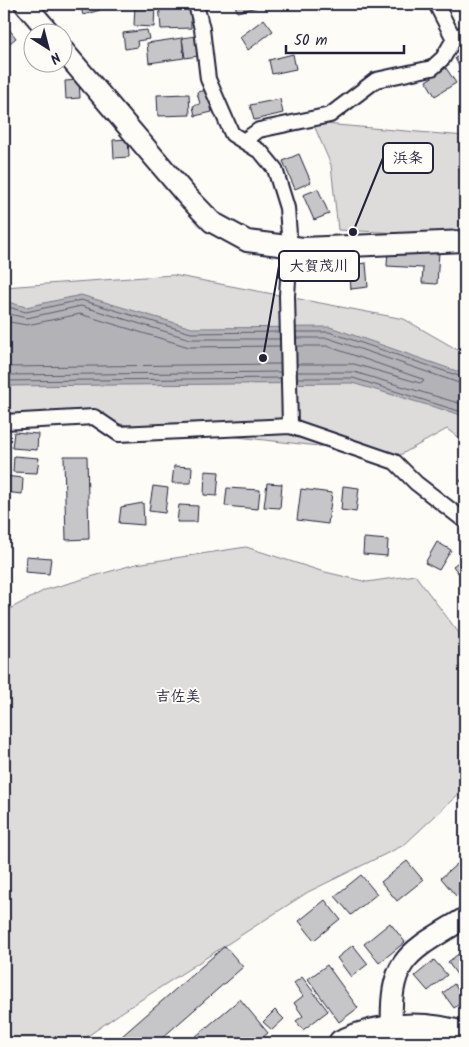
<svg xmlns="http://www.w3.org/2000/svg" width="469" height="1047" viewBox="0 0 469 1047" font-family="Kalam,'Klee One',sans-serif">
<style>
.green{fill:#dddcdb;stroke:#807f8b}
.water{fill:#b2b2b7;stroke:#787885}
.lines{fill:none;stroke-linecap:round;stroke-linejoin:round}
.shore{stroke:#5c5c6d;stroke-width:1}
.building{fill:#c6c6c8;stroke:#22223b}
.street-casing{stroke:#22223b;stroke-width:18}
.secondary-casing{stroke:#22223b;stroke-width:24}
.highway-casing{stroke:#22223b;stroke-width:30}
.street{stroke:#fdfcf7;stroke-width:14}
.secondary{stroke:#fdfcf7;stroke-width:20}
.highway{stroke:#fdfcf7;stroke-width:26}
.labels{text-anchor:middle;stroke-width:4;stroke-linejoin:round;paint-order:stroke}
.neighbourhood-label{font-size:15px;font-weight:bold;fill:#22223b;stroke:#fdfcf7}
.leader{fill:none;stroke:#22223b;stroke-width:2}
.callout-dot{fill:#22223b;stroke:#fdfcf7;stroke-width:2}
.callout{fill:#fdfcf7;stroke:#22223b;stroke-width:2}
.callout-label{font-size:15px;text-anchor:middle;font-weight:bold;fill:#22223b}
</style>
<rect width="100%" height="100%" fill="#fdfcf7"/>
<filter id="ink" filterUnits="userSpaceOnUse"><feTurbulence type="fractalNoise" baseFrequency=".02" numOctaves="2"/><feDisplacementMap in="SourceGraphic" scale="10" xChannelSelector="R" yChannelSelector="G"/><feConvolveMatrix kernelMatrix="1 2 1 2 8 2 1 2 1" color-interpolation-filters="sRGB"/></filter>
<g filter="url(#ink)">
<g class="green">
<polygon points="313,123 465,136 465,236 338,230 331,165"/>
<polygon points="173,275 404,319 465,354 465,443 447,429 400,455 102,422 4,418 4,287"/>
<polygon points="246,547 321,571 367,582 415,575 465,641 465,788 404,845 308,892 119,1014 78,1043 4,1043 4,612 45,590 136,564"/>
</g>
<polygon class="water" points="81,295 192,328 330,327 465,374 465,419 458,414 352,383 4,386 4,301 26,307"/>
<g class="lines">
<g class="shore">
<polyline points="4,306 26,312 81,300 191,333 280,332"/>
<polyline points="4,313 27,318 81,306 190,339 280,339"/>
<polyline points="4,321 27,325 80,314 189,347 280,346"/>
<polyline points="296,332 329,332 465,378"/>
<polyline points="296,338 328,338 465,385"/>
<polyline points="296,346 327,346 422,379 424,381 420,383 354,364 297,364"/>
<polyline points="4,367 280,364"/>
<polyline points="297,372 354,372 465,405"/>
<polyline points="4,375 281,372"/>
<polyline points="297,378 353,378 465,413"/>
<polyline points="4,381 281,378"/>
</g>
</g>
<g class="building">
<polygon points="80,4 98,4 100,10 83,15"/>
<polygon points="159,4 176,4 177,9 191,9 191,28 161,29"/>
<polygon points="235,4 256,4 257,7 237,12"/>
<polygon points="135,5 155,6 154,27 134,26"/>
<polygon points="264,19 273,31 248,50 240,37"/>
<polygon points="5,24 16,38 5,47 4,25"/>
<polygon points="147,30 149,39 137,41 138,47 125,49 123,33"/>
<polygon points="196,36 198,56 185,58 182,38"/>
<polygon points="182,38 184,58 149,63 147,43"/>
<polygon points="465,53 465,79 455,58"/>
<polygon points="293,54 296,69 272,74 269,60"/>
<polygon points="446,68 456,83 435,96 426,81"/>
<polygon points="79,80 80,98 66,99 65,81"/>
<polygon points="207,90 212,112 195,116 193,106 200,104 197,92"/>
<polygon points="189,94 190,115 158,116 157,95"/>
<polygon points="280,99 283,113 254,120 250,105"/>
<polygon points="128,139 129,157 114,158 113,140"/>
<polygon points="299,154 311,182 295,189 283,161"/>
<polygon points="318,189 329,214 314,220 303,195"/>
<polygon points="388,248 439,251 437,284 422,283 423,268 387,266"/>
<polygon points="366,263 368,287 351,289 349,265"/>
<polygon points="14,432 38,434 37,450 12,448"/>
<polygon points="14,456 39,458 37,473 13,472"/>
<polygon points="64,456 87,456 89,539 66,540"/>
<polygon points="174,466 192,467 191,483 172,483"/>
<polygon points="205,471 219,472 217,496 204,495"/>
<polygon points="465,475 465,485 460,481"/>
<polygon points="4,476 23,478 22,494 4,492"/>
<polygon points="267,483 282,484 280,508 264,507"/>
<polygon points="153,486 168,488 165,513 149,511"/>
<polygon points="343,486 359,488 356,512 341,510"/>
<polygon points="227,488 260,490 258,509 225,506"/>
<polygon points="301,489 332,493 328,524 297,520"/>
<polygon points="143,503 144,525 119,523 121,507"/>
<polygon points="179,505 198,506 197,522 177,522"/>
<polygon points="364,538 388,540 387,556 363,554"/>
<polygon points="437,542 451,550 439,570 425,563"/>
<polygon points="26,556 51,558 49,574 25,572"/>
<polygon points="465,557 465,582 453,566"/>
<polygon points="465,857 465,888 456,896 441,878"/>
<polygon points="407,861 423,880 397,901 381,882"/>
<polygon points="361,875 377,894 351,915 335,896"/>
<polygon points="325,900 340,919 314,940 299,921"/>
<polygon points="390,923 405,942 379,963 364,944"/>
<polygon points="353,945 368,964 351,977 337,958"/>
<polygon points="225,946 243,967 162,1038 166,1043 114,1043"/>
<polygon points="465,949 465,986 448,962"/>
<polygon points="434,960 447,975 428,991 415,976"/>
<polygon points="327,965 358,1008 339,1022 308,979"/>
<polygon points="302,977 328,1011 303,1030 296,1021 303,1016 294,1003 303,996 294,983"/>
<polygon points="454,984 465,1000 454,1008 443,993"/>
<polygon points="240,999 268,1033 256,1043 188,1043"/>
<polygon points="275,1010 284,1019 272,1030 263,1022"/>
</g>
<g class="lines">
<defs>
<g id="street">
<polyline points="196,4 202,29 208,79 232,134 261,152 275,169 287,208 290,248 287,296 290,426"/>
<polyline points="454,39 465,33"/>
<polyline points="245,140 259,130 330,115 376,80 432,68 443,58 454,39 436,4"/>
<polyline points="4,422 94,417 119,434 290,426 395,462 416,483 465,521"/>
</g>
<g id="secondary">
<polyline points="25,4 49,32"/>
<polyline points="62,49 186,195 212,222 247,241 303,248 465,241"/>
<path d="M392,1029C389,957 408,953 465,918"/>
</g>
<path id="highway" d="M342,1043C380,1025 425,1023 465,1036"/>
</defs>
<use href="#street" class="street-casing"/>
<use href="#secondary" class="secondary-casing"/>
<use href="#highway" class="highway-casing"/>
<use href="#street" class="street"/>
<use href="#secondary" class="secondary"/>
<use href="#highway" class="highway"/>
</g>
</g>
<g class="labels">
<g class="neighbourhood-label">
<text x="178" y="701">吉佐美</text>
</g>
</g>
<path class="leader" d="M353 232L383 158M263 358L279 266"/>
<g class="callout-dot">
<circle cx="353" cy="232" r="5"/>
<circle cx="263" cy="358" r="5"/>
</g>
<g class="callout">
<rect x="383" y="143" width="50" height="30" rx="5"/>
<rect x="279" y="251" width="80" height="30" rx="5"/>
</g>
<g class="callout-label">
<text x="408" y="163">浜条</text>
<text x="319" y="271">大賀茂川</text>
</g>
<rect width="469" height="1047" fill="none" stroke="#fdfcf7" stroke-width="20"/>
<rect x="10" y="10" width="449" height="1027" fill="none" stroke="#22223b" stroke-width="2" filter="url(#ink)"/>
<g transform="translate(48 48) rotate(144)"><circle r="24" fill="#fdfcf7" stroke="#a5a5ac"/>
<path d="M0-4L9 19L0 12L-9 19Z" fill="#22223b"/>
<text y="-8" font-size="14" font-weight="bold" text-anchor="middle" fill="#22223b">N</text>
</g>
<path d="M286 45v8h118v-8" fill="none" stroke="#22223b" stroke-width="2.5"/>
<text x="294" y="45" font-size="15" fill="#22223b" stroke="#fdfcf7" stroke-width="4" paint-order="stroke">50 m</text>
</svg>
